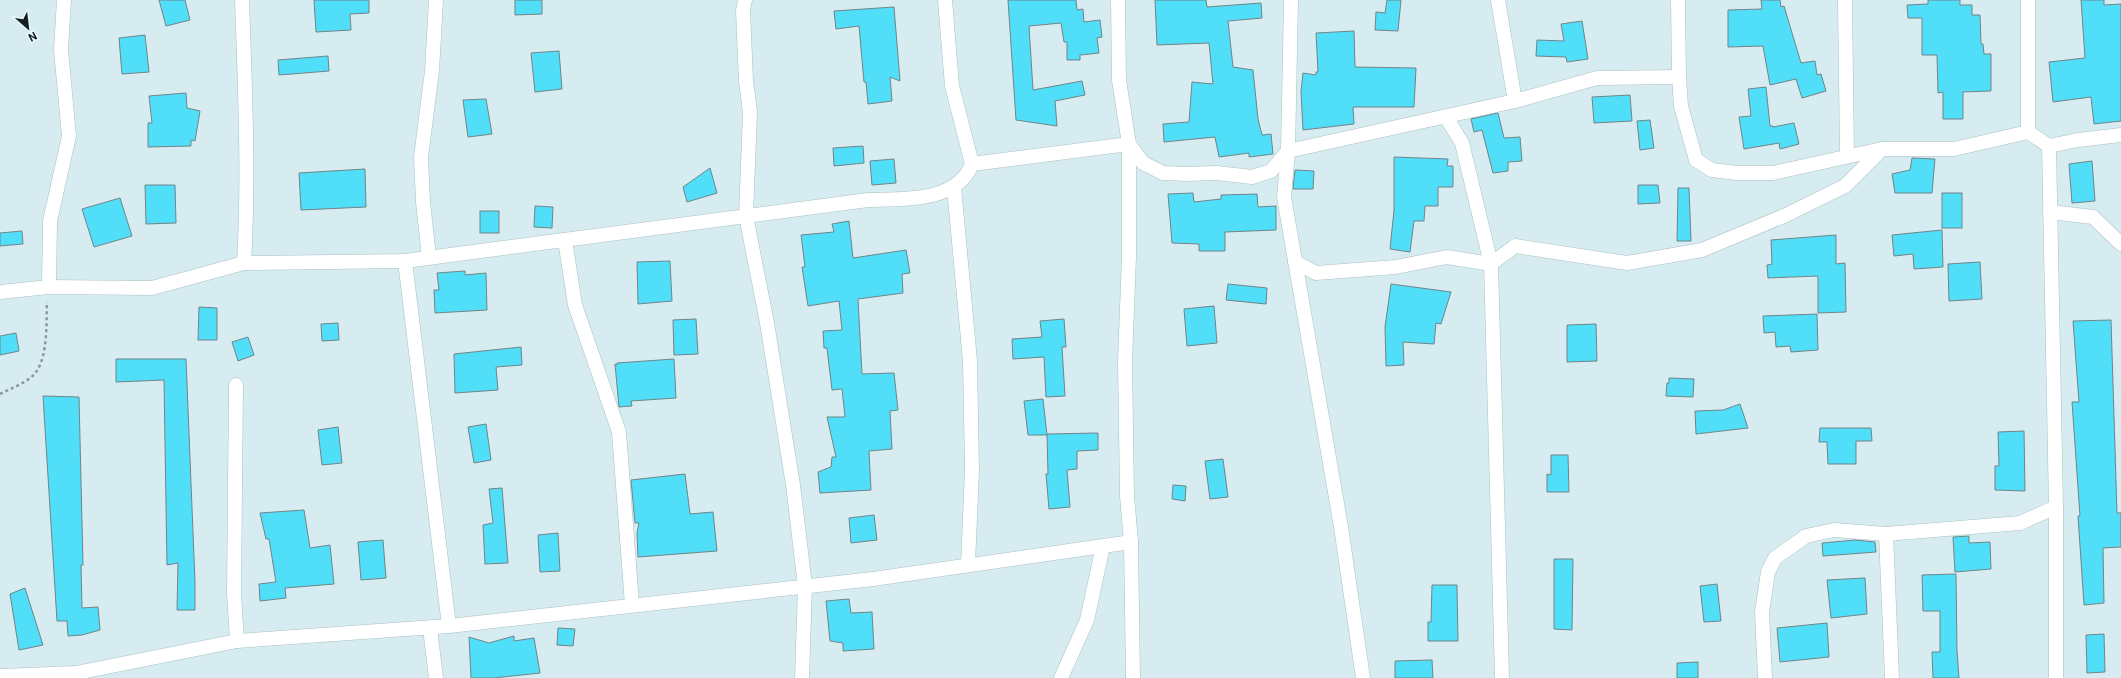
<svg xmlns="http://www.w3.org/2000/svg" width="2121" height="678" viewBox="0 0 2121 678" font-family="Roboto,sans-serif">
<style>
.building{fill:#51def8;stroke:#708589}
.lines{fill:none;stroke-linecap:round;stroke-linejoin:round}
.minor-casing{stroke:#aac0c5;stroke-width:15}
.path{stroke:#87979b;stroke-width:2.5;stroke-dasharray:3 3;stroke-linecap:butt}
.minor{stroke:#fff;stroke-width:14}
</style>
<rect width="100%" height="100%" fill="#d6ecf1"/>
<g class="building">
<polygon points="159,0 185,0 190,20 166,26"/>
<polygon points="314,0 369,0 369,13 350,14 351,30 316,32"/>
<polygon points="515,0 542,0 542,14 515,15"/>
<polygon points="1008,0 1076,0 1077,10 1083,9 1084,22 1100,20 1102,37 1097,38 1099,53 1080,55 1080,60 1067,60 1067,42 1064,42 1061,23 1029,26 1033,90 1082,81 1085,95 1055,101 1057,126 1016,120"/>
<polygon points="1155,0 1206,0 1207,7 1261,3 1262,18 1228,21 1233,67 1253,70 1258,119 1262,135 1271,134 1273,154 1249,157 1249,153 1219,157 1215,137 1164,142 1163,124 1189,122 1192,82 1213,84 1209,43 1157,45"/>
<polygon points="1387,0 1401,0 1398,31 1375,30 1376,12 1385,13"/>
<polygon points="1761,0 1780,0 1781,7 1784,6 1801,63 1815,61 1817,75 1821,74 1826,91 1802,98 1796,79 1770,85 1763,46 1728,47 1728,10 1762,9"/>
<polygon points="1928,0 1960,0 1960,5 1972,5 1972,15 1980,15 1981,44 1983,44 1984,54 1991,54 1991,91 1963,92 1963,119 1943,119 1943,92 1938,93 1937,55 1922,55 1922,18 1908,18 1907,5 1928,4"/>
<polygon points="2081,0 2104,0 2104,5 2121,4 2121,121 2094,124 2091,97 2053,102 2049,62 2085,58"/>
<polygon points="894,7 900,81 890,77 892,101 868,104 866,82 864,82 859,26 836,29 834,11"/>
<polygon points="1582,21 1588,59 1567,62 1566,57 1536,56 1537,40 1564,41 1561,24"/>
<polygon points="1354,31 1355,67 1416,68 1414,107 1353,107 1354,124 1303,130 1301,92 1303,73 1316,75 1316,72 1318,72 1316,33"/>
<polygon points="145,35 149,72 122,74 119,38"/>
<polygon points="559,51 562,89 535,92 531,53"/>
<polygon points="328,56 329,71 279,75 278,60"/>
<polygon points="1766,87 1770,126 1773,126 1773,127 1794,123 1799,144 1780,149 1779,143 1744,149 1739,117 1751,116 1748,89"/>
<polygon points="186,93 187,108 200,111 195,141 191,140 191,146 148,147 148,123 152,123 149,96"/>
<polygon points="1630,95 1632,121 1594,123 1592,97"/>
<polygon points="486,99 492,134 468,137 463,100"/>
<polygon points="1498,113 1504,138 1520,137 1522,161 1508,162 1508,171 1493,173 1482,130 1474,132 1471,119"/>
<polygon points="1650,120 1654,148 1640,150 1637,121"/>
<polygon points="863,146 864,163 834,166 833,148"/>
<polygon points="1394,157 1448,159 1447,166 1453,166 1453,187 1438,187 1438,206 1425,206 1424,221 1414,221 1410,252 1390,249 1394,210"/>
<polygon points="1912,158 1935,159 1932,193 1895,193 1892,174 1910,170"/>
<polygon points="894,159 896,183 872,185 870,161"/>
<polygon points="2092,161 2095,201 2072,203 2069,164"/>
<polygon points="710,168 717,193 687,202 683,187"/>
<polygon points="365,169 366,207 301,210 299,173"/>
<polygon points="1295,170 1314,171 1313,189 1293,189"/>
<polygon points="145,185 175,185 176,223 146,224"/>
<polygon points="1638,185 1658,185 1660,203 1638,204"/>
<polygon points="1678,188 1689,188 1691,241 1677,241"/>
<polygon points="1193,193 1194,202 1221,199 1221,195 1257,194 1258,207 1276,206 1276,230 1225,232 1225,251 1199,251 1199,244 1172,243 1168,194"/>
<rect x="1942" y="193" width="20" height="35"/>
<polygon points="120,198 132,236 94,247 82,209"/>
<polygon points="535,206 553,207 552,228 534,227"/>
<rect x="480" y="211" width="19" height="22"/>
<polygon points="849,221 853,258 906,250 910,273 902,274 903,293 858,299 862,374 894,373 898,410 890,411 892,449 869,451 871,490 820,493 818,472 831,467 832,457 836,457 827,417 845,417 842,389 832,390 827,348 824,348 823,331 842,330 839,301 808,306 802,267 805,267 801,235 834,232 832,224"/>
<polygon points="1942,230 1943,267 1914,269 1913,254 1894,256 1892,235"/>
<polygon points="22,231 23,244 0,246 0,233"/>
<polygon points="1836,235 1836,264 1845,263 1846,312 1818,313 1818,276 1768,278 1767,265 1772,264 1771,240"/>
<polygon points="670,261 672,301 638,304 637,262"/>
<polygon points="1980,262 1982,299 1949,301 1948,264"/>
<polygon points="465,271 465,275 486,273 487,310 435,313 434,290 439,290 437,273"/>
<polygon points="1228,284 1267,288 1266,304 1226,300"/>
<polygon points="1391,284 1451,292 1441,324 1436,323 1434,344 1403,342 1404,365 1386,366 1385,327"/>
<polygon points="1214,306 1217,343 1187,346 1184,309"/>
<polygon points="199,307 217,308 217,340 198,340"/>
<polygon points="1817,314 1818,350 1791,352 1790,346 1776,347 1775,332 1764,333 1763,316"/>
<polygon points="696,319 698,354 674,355 673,320"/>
<polygon points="1064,319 1066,347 1062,347 1065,396 1046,397 1044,357 1013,359 1012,339 1042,337 1040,321"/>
<polygon points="2111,320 2117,513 2121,513 2121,547 2103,548 2104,603 2084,605 2078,516 2080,516 2072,402 2079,402 2073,321"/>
<polygon points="338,323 339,340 322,341 321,324"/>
<polygon points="1596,324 1597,361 1567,362 1567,325"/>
<polygon points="16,333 19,351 0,355 0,336"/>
<polygon points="248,337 254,355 238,361 232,342"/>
<polygon points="521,347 522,365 496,367 498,390 455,393 454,354"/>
<polygon points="116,359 186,359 195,582 195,610 177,610 178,563 167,565 164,380 116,382"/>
<polygon points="674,359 676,398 631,401 632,406 619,407 615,364 617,365 617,363"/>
<polygon points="1669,378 1694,379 1693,397 1666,396 1667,383 1669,383"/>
<polygon points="43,396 79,397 83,565 81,565 82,608 98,607 100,630 82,635 68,636 67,621 57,621"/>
<polygon points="1043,399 1047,435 1028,435 1024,401"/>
<polygon points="1740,404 1748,428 1696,434 1695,411 1723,410"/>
<polygon points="486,424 491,460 474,463 468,427"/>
<polygon points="338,427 342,463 322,465 318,430"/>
<polygon points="1820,428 1871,428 1872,441 1856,441 1856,464 1828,464 1827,442 1819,442"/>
<polygon points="2024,431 2025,491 1995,490 1995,466 1999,466 1998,432"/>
<polygon points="1098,433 1098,450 1077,451 1077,469 1067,470 1070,507 1049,509 1046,474 1048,474 1047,434"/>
<polygon points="1551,455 1568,455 1569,492 1547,492 1547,474 1551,475"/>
<polygon points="1223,459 1228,497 1210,499 1205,461"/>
<polygon points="685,474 690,514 713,512 717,551 638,557 637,533 639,523 635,523 631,480"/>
<polygon points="1173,485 1186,486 1185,501 1172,499"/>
<polygon points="502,488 508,563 485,564 483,525 493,523 489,489"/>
<polygon points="304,510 310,548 330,545 334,584 285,588 286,598 260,601 259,584 276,582 269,539 266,539 260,513"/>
<polygon points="874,515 877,540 851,543 849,518"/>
<polygon points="558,533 560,571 540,572 538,535"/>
<polygon points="1969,536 1969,543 1990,542 1991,569 1955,572 1953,537"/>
<polygon points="383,540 386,578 361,580 358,542"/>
<polygon points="1855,540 1875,542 1876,552 1823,556 1822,543"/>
<polygon points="1554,559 1573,559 1572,630 1554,629"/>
<polygon points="1956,574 1957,651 1959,678 1933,678 1932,652 1940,652 1940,611 1923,611 1922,575"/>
<polygon points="1865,578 1867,614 1831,618 1827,580"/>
<polygon points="1717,584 1721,621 1704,622 1700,586"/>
<polygon points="1432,585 1457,585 1458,641 1428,641 1428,622 1431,622"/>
<polygon points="25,588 43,645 19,650 10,594"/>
<polygon points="849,599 851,613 872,612 874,649 843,651 843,643 830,641 826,601"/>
<polygon points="1827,623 1829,657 1780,662 1777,628"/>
<polygon points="558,628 575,629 573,646 557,645"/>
<polygon points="2104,634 2105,672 2087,673 2086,635"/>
<polygon points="514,636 514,641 534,638 540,673 494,678 471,678 469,637 489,643"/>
<polygon points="1432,660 1433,678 1395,678 1395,661"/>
<polygon points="1698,662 1698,678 1677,678 1677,663"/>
</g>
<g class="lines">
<defs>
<g id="minor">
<path d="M242,0C245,88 249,175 244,263"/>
<polyline points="745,0 743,10 746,81 750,112 746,216 767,323 793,485 805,586 802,678"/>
<polyline points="945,0 952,86 972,164"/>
<polyline points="1118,0 1119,80 1129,144 1129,256 1125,361 1127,496 1131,542 1133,678"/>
<polyline points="1291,0 1288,151 1284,197 1341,527 1363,678"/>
<polyline points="1498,0 1515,101"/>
<polyline points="1678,0 1679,77 1681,106 1696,160 1712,170 1737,173 1773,173 1882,149 1954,149 2028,132 2049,146 2078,140 2121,135"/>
<polyline points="1845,0 1847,155"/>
<polyline points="1446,117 1462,143 1491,264 1502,678"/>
<polyline points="2028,132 2028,0"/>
<polyline points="2049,146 2056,507 2056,678"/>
<polyline points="954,187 970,361 972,470 968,565"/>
<polyline points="2050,212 2093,217 2121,244"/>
<polyline points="565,240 575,305 619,432 632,605"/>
<polyline points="429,257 423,202 421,157 432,71 436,0"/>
<polyline points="405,261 449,626"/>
<polyline points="1295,262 1316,273 1396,267 1447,257 1491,264 1515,246 1627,263 1702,250 1786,215 1845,186 1882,149"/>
<polyline points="49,287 50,221 69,136 61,50 64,0"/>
<path d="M0,292L49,287L152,288L244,263L405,261L868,200C902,199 957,203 972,164L1129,144L1143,163L1163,173L1186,174L1217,173L1252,177L1271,171L1288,151L1515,101L1597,78L1679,77"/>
<polyline points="236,385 234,594 237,641"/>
<polyline points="1886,534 1892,678"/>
<polyline points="430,628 436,678"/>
<polyline points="0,676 76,673 237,641 449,626 873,579 1131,542"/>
<polyline points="1061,678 1087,620 1103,546"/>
<polyline points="1765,678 1762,612 1768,572 1775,558 1806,536 1834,530 1886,534 2020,523 2056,507"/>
</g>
</defs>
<use href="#minor" class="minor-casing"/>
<path class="path" d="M0,394C10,389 21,385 30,378C49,365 46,323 47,302"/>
<use href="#minor" class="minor"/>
</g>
<g transform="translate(28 28) rotate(152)" stroke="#e3f9fe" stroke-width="3" paint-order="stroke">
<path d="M0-3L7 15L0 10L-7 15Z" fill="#161e20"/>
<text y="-6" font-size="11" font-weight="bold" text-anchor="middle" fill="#161e20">N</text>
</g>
</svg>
